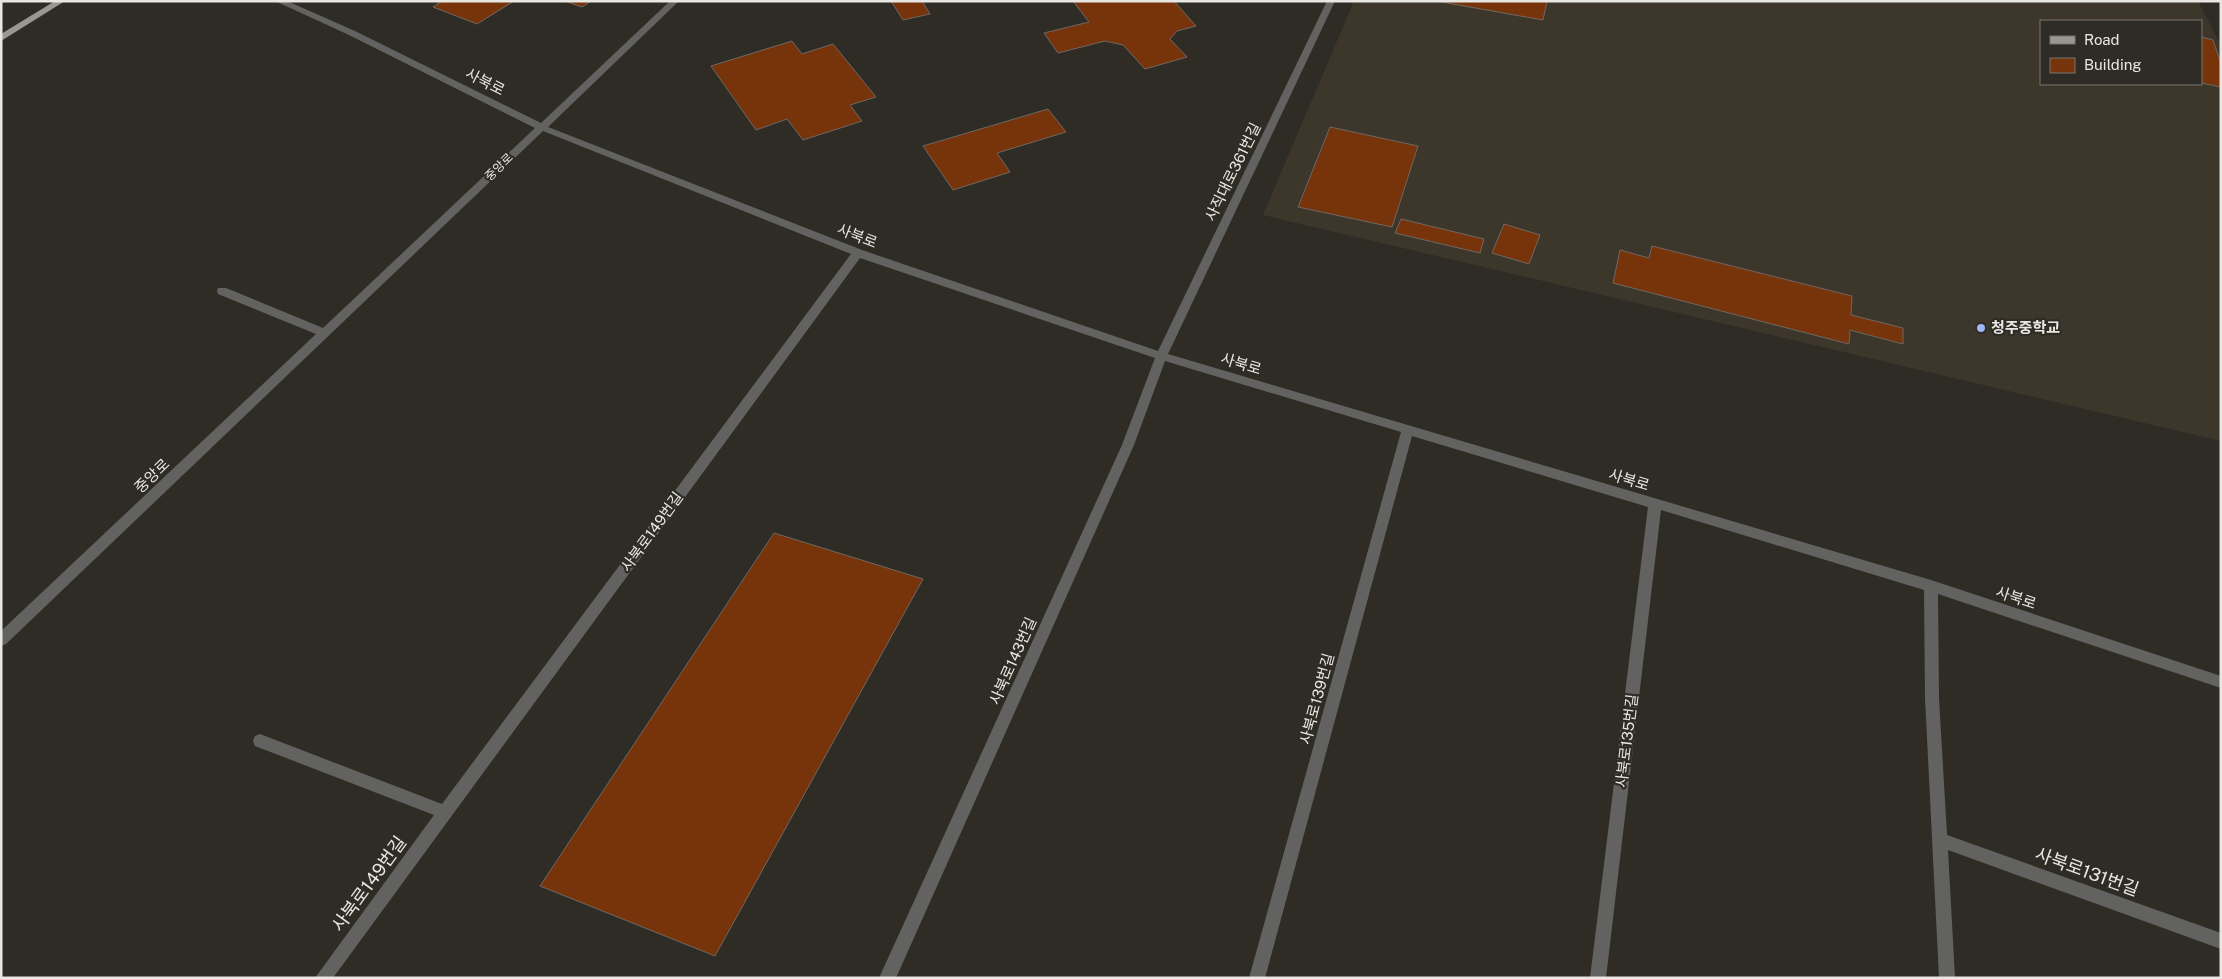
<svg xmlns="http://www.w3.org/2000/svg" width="2222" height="979" viewBox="0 0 2222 979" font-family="'Public Sans','Noto Sans KR',sans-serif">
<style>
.built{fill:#3d362b;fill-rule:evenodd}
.building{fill:#77330a;stroke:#6f6864}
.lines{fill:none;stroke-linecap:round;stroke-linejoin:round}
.minor{fill:#626360;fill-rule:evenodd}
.major{fill:#979892;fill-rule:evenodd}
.poi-dot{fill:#a0b3fd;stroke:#2f2c26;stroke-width:2}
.labels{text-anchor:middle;stroke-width:4.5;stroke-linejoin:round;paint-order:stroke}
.far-street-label{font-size:12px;fill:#e9e7e3;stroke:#2f2c26}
.street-label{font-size:15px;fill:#e9e7e3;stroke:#2f2c26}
.poi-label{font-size:15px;font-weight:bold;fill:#e9e7e3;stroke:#2f2c26;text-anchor:start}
.near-street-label{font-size:18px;fill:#e9e7e3;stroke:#2f2c26}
</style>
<rect width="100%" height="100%" fill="#2f2c26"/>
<path class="built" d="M1354,1H2198L2221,46V441L1263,215ZM2041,21H2201V84H2041Z"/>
<g class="building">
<polygon points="442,1 514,1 477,24 433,7"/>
<polygon points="565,1 591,1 582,7"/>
<polygon points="891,1 922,1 930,14 903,20"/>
<polygon points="1073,1 1174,1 1196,26 1177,31 1170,39 1187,57 1145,69 1123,45 1105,41 1058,53 1044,33 1089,22"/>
<polygon points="1436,1 1547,1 1543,20"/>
<polygon points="2201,37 2213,40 2221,64 2221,87 2201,83"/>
<polygon points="792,41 802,54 833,44 876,97 850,105 862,121 803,140 787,119 756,130 711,66"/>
<polygon points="1048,109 1066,132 997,153 1010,172 953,190 923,146"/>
<polygon points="1330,127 1418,146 1392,227 1298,207"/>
<polygon points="1401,219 1484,239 1480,253 1395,233"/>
<polygon points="1504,224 1540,235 1529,264 1492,253"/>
<polygon points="1652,246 1852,296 1851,315 1903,328 1903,344 1850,330 1849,344 1613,283 1620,250 1649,258"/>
<polygon points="774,533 923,579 715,956 540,886"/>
</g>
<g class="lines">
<polygon class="minor" points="275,1 287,1 355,31 541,123 670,1 679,1 548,127 862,250 1158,351 1327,1 1335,1 1168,354 1931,580 2221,676 2221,688 1938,594 1939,698 1947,835 2221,933 2221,949 1948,850 1955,978 1939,978 1925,698 1924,590 1661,510 1606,978 1590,978 1648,507 1412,436 1265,978 1249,978 1401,432 1165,361 1134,445 896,978 879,978 1122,445 1155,358 860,258 333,978 315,978 434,815 255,746 253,741 255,736 260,734 442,804 851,254 543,131 6,644 1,646 1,631 316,334 218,294 217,291 218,288 226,288 323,328 535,128 349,35"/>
<polygon class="major" points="55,1 65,1 1,41 1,34"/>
</g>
<circle class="poi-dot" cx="1981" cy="328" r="5"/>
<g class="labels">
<g class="far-street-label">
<text transform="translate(499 167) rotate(-44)" y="4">중앙로</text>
</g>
<g class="street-label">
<text transform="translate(485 82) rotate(27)" y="5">사북로</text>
<text transform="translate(1233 172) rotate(-64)" y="5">사직대로361번길</text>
<text transform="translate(857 236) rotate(21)" y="5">사북로</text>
<text transform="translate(1241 364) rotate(17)" y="5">사북로</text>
<text transform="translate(152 476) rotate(-44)" y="5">중앙로</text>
<text transform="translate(1629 480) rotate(17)" y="5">사북로</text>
<text transform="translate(652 532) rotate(-54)" y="5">사북로149번길</text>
<text transform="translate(2016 598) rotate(18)" y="5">사북로</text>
<text transform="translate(1013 661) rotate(-66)" y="5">사북로143번길</text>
<text transform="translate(1317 699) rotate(-75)" y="5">사북로139번길</text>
<text transform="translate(1627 741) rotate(-83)" y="5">사북로135번길</text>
</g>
<g class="poi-label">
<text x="1991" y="333">청주중학교</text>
</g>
<g class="near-street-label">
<text transform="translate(2087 872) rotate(20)" y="6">사북로131번길</text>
<text transform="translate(369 884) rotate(-54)" y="6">사북로149번길</text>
</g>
</g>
<rect width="2222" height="979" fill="none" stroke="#e9e7e3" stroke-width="5"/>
<rect x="2040" y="20" width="162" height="65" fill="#2f2c26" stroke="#797772"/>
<rect x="2050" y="36" width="25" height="8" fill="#979892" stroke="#797772"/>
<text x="2084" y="45" font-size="15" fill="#e9e7e3">Road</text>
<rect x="2050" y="58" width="25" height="15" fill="#77330a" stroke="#797772"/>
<text x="2084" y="70" font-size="15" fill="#e9e7e3">Building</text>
</svg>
